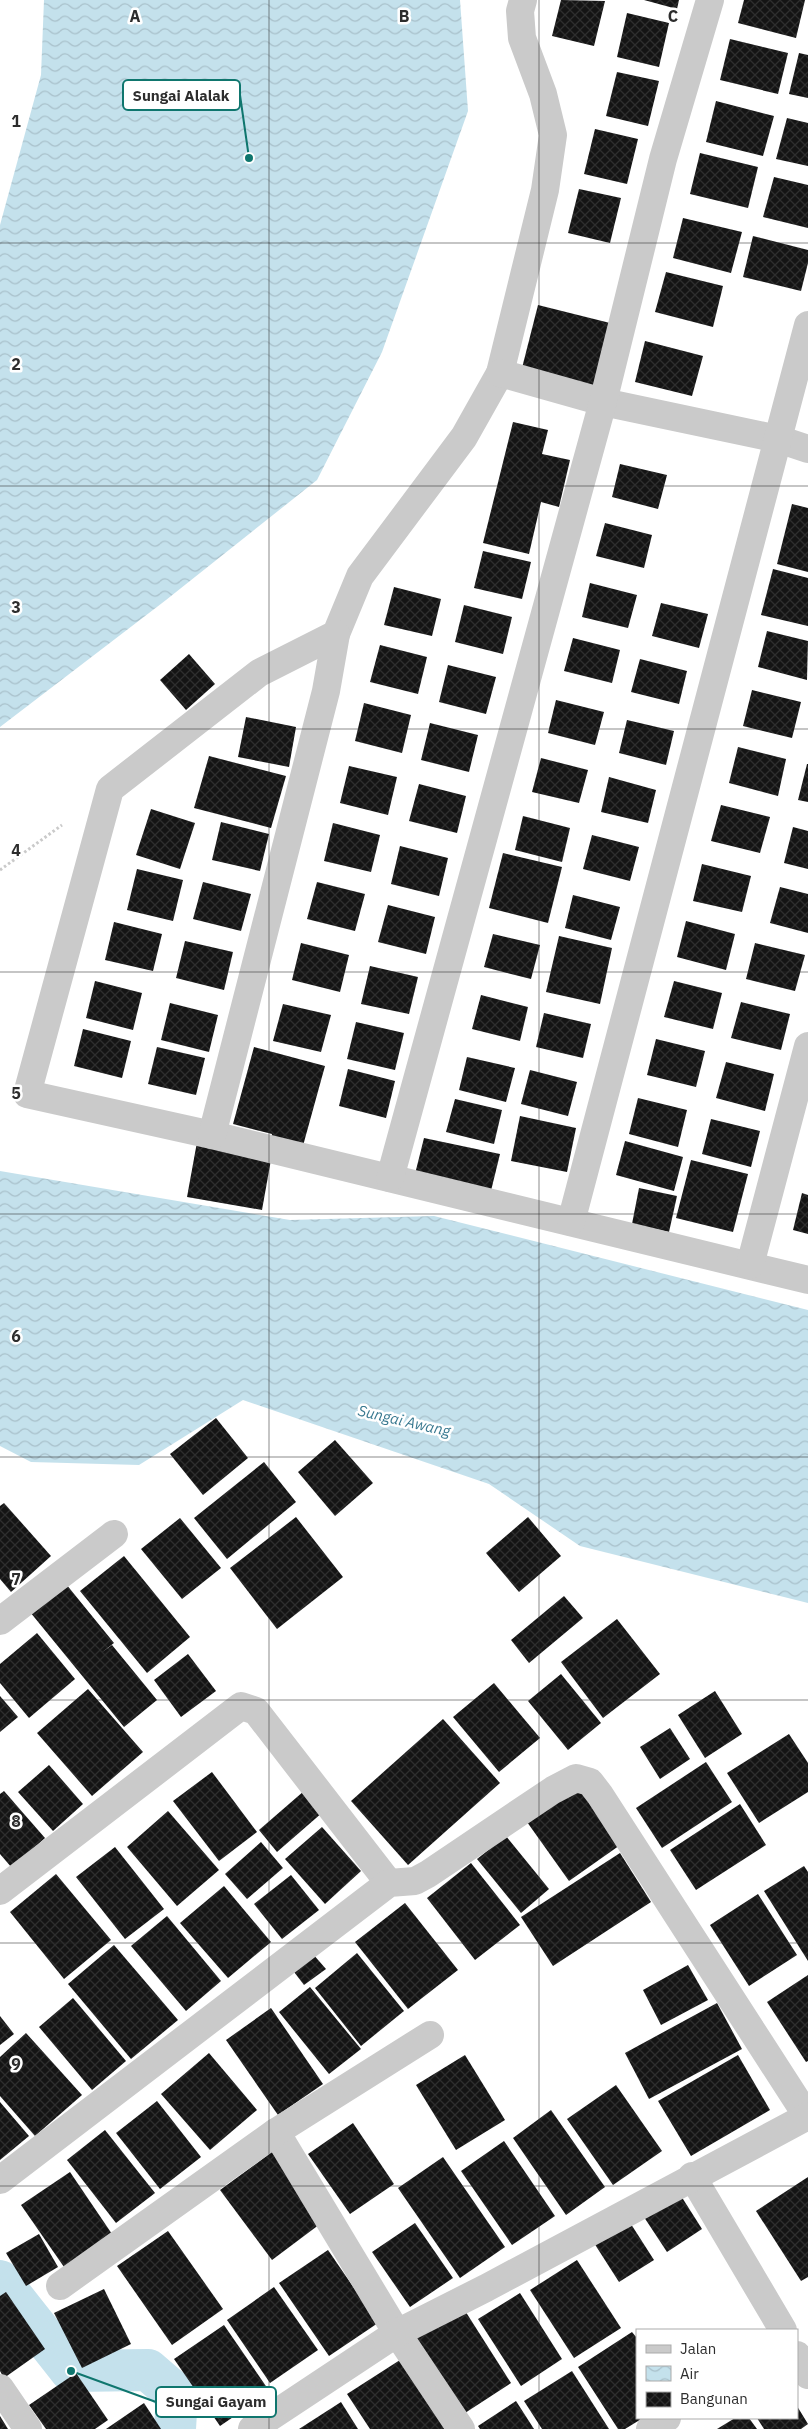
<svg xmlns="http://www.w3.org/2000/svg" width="808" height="2429" viewBox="0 0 808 2429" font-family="'IBM Plex Sans',sans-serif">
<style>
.water{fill:url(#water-waves)}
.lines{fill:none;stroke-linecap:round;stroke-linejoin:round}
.canal{stroke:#c4e1ec;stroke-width:42}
.building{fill:url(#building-cross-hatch)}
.path{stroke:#cacaca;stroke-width:3;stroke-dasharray:2.5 2.5;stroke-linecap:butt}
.street{stroke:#cacaca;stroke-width:28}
.grid{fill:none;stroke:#2d2d2d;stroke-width:1;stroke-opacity:0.55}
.labels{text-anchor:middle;stroke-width:5;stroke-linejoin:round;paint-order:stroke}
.water-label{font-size:15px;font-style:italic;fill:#397990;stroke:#fff}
.grid-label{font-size:16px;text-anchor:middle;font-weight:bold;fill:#2d2d2d;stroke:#fff;stroke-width:5;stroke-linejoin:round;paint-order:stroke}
.leader{fill:none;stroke:#0f766e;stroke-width:2}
.callout-dot{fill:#0f766e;stroke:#fff;stroke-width:2}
.callout{fill:#fff;stroke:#0f766e;stroke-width:2}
.callout-label{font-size:15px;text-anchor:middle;font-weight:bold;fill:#2d2d2d}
</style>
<defs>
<pattern id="water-waves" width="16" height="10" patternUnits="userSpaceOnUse" patternTransform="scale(1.25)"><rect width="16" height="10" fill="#c4e1ec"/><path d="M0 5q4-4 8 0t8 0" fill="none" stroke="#a9c1cb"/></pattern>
<pattern id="building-cross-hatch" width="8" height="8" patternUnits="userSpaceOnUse" patternTransform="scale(1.25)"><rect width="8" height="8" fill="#141414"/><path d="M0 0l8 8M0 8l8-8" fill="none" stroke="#2e2e2e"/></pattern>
</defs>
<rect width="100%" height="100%" fill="#fff"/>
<g class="water">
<polygon points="44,0 460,0 468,111 382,352 317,480 166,600 0,727 0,225 41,75"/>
<polygon points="0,1171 290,1220 434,1216 808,1310 808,1603 580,1546 489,1484 243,1400 139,1465 31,1462 0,1446"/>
</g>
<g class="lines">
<polyline class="canal" points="0,2281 71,2371 148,2370 177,2395 175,2429"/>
</g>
<g class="building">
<polygon points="561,0 605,1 594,46 552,36"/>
<polygon points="644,0 679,0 677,9"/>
<polygon points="744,0 805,0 796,38 738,23"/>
<polygon points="627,13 669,23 659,67 617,57"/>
<polygon points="730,39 788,53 778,94 720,80"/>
<polygon points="799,53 808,55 808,98 789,94"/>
<polygon points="617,72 659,81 648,126 606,116"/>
<polygon points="716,101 774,116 763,156 706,142"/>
<polygon points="787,118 808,123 808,166 776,159"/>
<polygon points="595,129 638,139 627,184 584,174"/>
<polygon points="700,153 758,167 748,208 690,194"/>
<polygon points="774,177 808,185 808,228 763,217"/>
<polygon points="579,189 621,198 610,243 568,233"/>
<polygon points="683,218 742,232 731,273 673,258"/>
<polygon points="753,236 808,250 808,263 801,291 743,277"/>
<polygon points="666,272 723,286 713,327 655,312"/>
<polygon points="538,305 610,323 594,386 522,368"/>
<polygon points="645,341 703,356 692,396 635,382"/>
<polygon points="513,422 548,430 542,454 570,460 559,507 541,502 529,554 483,543"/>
<polygon points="620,464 667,475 658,509 612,497"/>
<polygon points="792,504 808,508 808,572 777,564"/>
<polygon points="605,523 652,535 644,568 596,556"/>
<polygon points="483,551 531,562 522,599 474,588"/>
<polygon points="773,569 808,578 808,626 761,615"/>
<polygon points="590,583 637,595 628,628 582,617"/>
<polygon points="394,587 441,599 432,636 384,625"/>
<polygon points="661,603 708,614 699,648 652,636"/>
<polygon points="464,605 512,617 503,654 455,642"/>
<polygon points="767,631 808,641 807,680 758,667"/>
<polygon points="573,638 620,650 612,683 564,671"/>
<polygon points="380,645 427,657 418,694 370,682"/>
<polygon points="189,654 215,684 186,710 160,680"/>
<polygon points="640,659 687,671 679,704 631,692"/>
<polygon points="448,665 496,677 486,714 439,702"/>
<polygon points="752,690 801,702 792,738 743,726"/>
<polygon points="556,700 604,712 595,745 548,733"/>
<polygon points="364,703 411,715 402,753 355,741"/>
<polygon points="246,717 296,727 289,767 238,757"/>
<polygon points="627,720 674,731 666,765 619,753"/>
<polygon points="430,723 478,735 469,772 421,760"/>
<polygon points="738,747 786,759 778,796 729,783"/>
<polygon points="209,756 286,776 271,828 194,808"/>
<polygon points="541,758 588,770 579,803 532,792"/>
<polygon points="807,764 808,764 808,802 798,800"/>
<polygon points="349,766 397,777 388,815 340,803"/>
<polygon points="609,777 656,790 648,823 601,812"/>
<polygon points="419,784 466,796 457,833 409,821"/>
<polygon points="721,805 770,817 760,853 711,841"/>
<polygon points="151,809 195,823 180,869 136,855"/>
<polygon points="523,816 570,828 562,862 515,850"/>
<polygon points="221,822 269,834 260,871 212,860"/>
<polygon points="333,823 380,835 371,872 324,861"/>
<polygon points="793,827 808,831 808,869 784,863"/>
<polygon points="592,835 639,847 630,881 583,869"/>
<polygon points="400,846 448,858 439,896 391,884"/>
<polygon points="503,853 562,867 548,923 489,908"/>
<polygon points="702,864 751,876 742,912 693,901"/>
<polygon points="137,869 183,880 173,921 127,910"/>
<polygon points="203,882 251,894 241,931 193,919"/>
<polygon points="317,882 365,894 355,931 307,919"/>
<polygon points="780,887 808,894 808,933 770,923"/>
<polygon points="573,895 620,907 611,940 565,928"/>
<polygon points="388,905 435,917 426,954 378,942"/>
<polygon points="686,921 735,934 726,970 677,957"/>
<polygon points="114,922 162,934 153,971 105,960"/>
<polygon points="493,934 540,945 531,979 484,967"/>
<polygon points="559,936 612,948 600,1004 546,992"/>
<polygon points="185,941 233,952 224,990 176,978"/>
<polygon points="301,943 349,955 340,992 292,980"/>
<polygon points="755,943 805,955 795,991 746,979"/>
<polygon points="370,966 418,977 409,1014 361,1004"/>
<polygon points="95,981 142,993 133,1030 86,1018"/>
<polygon points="674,981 722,993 713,1029 664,1017"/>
<polygon points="481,995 528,1007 520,1041 472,1029"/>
<polygon points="741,1002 790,1014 781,1050 731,1038"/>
<polygon points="170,1003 218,1015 209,1052 161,1040"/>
<polygon points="283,1004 331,1015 321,1052 273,1041"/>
<polygon points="544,1013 591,1024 583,1058 536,1047"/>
<polygon points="356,1022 404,1033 395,1070 347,1059"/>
<polygon points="83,1029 131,1041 122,1078 74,1066"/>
<polygon points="656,1039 705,1051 696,1087 647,1075"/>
<polygon points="157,1047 205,1058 196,1095 148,1084"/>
<polygon points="254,1047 325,1066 301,1153 270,1145 272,1134 233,1124"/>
<polygon points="467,1057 515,1068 506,1102 459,1090"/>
<polygon points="726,1062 774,1074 765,1111 716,1098"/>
<polygon points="348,1069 395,1081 386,1118 339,1106"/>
<polygon points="530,1070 577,1082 568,1116 521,1104"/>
<polygon points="638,1098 687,1110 678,1147 629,1134"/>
<polygon points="455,1099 502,1110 494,1144 446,1132"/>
<polygon points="520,1116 576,1128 567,1172 511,1161"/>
<polygon points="711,1119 760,1131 751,1167 702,1154"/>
<polygon points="424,1138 500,1154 489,1199 413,1182"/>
<polygon points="625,1141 683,1157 674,1191 616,1175"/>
<polygon points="197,1142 272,1154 262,1210 187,1197"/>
<polygon points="691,1160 748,1174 733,1232 676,1218"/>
<polygon points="639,1188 677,1196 669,1232 632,1224"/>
<polygon points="802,1193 808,1195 808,1234 793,1230"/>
<polygon points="216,1418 248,1458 203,1495 170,1454"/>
<polygon points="335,1440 373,1483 335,1516 298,1472"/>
<polygon points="264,1462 296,1502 227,1559 194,1518"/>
<polygon points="4,1503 51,1556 11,1592 0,1579 0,1506"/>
<polygon points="296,1517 343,1577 277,1629 230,1568"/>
<polygon points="528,1517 561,1556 519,1592 486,1553"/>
<polygon points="180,1518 221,1568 182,1599 141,1549"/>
<polygon points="124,1556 190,1637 147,1673 80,1591"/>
<polygon points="66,1584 114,1643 101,1653 112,1645 157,1700 124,1727 30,1612"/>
<polygon points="564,1596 583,1618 529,1663 511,1640"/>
<polygon points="617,1619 660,1674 603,1718 561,1662"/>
<polygon points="37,1633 75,1679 29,1718 0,1683 0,1664"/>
<polygon points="188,1654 216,1691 181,1717 154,1680"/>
<polygon points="561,1674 601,1723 568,1750 528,1701"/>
<polygon points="494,1683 540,1738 499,1772 453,1717"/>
<polygon points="88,1689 143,1752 92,1796 37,1733"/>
<polygon points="715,1691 742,1734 705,1758 678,1715"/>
<polygon points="0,1696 18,1717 0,1732"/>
<polygon points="443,1719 500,1783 408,1865 351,1801"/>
<polygon points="670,1728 690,1759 660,1779 640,1747"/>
<polygon points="789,1734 808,1763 808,1792 759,1823 727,1773"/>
<polygon points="706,1762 732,1802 662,1848 636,1808"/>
<polygon points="49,1765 83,1804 53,1831 18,1792"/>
<polygon points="212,1772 257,1832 219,1861 173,1801"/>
<polygon points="581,1783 623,1843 569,1881 527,1822"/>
<polygon points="4,1791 45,1838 12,1868 0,1854 0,1794"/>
<polygon points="304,1791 323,1812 277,1852 259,1830"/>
<polygon points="740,1804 766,1845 696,1890 670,1850"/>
<polygon points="168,1811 219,1870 177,1906 127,1847"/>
<polygon points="322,1827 361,1871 325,1904 285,1859"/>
<polygon points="506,1836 549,1889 521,1913 477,1859"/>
<polygon points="261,1842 283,1868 247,1899 225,1874"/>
<polygon points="115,1847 164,1909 125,1939 76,1877"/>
<polygon points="620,1853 651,1902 553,1966 521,1917"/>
<polygon points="471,1863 520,1925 475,1960 427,1898"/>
<polygon points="804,1866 808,1872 808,1961 764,1891"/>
<polygon points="56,1874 111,1940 64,1979 10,1912"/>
<polygon points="291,1875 319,1910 282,1939 254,1904"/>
<polygon points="224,1886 271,1942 228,1978 180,1923"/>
<polygon points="758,1894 797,1955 749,1986 710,1925"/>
<polygon points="405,1903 458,1970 408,2009 355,1942"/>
<polygon points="167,1916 221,1981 186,2011 131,1946"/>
<polygon points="114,1945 178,2020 131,2059 68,1984"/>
<polygon points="312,1953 326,1969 304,1985 291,1968"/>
<polygon points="357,1953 404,2011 361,2046 315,1988"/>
<polygon points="688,1965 708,2000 661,2025 643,1990"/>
<polygon points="808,1975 808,2061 806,2062 767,2002"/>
<polygon points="310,1987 361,2049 329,2074 279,2012"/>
<polygon points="73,1998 126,2061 92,2090 39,2027"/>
<polygon points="717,2003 742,2049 649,2099 625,2053"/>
<polygon points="271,2008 323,2084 278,2115 226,2040"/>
<polygon points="0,2016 14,2034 0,2045"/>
<polygon points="26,2033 82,2095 35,2136 0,2096 0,2057"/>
<polygon points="209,2053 257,2110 210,2150 161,2094"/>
<polygon points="465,2055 505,2120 456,2150 416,2085"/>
<polygon points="738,2055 770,2110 691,2156 658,2101"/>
<polygon points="616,2085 662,2151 613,2185 567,2119"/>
<polygon points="157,2101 201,2157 160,2189 116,2133"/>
<polygon points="0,2102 29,2136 0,2160"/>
<polygon points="551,2110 605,2187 566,2215 513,2138"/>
<polygon points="353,2123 394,2184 350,2214 308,2154"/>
<polygon points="105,2130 155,2193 116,2223 67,2160"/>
<polygon points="504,2141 555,2216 512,2245 461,2171"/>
<polygon points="272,2152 324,2221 272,2260 220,2190"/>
<polygon points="443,2157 505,2247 460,2278 398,2188"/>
<polygon points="70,2172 112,2234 64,2267 21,2205"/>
<polygon points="808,2177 808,2277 801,2281 756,2211"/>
<polygon points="676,2188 702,2229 667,2252 640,2211"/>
<polygon points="629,2221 654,2260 619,2282 594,2243"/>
<polygon points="415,2223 453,2278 410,2307 372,2252"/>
<polygon points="168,2231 223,2309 172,2345 117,2266"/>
<polygon points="39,2234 58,2267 26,2286 6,2253"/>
<polygon points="328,2250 378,2323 329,2356 279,2283"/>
<polygon points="577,2260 621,2328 574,2358 530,2290"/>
<polygon points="274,2287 318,2350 270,2383 227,2320"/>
<polygon points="104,2289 131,2344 82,2368 54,2313"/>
<polygon points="6,2292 45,2349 4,2378 0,2371 0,2296"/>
<polygon points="520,2293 562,2359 521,2386 478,2319"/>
<polygon points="462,2306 511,2383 465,2413 415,2336"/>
<polygon points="224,2325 270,2392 220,2426 174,2359"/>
<polygon points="632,2332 637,2338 637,2418 643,2418 625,2429 618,2429 578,2367"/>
<polygon points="400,2360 445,2429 370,2429 347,2394"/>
<polygon points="572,2371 609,2429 542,2429 524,2401"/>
<polygon points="76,2373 108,2420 95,2429 46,2429 29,2405"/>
<polygon points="516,2401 534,2429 480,2429 478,2426"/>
<polygon points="341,2402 358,2429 299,2429"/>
<polygon points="144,2403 161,2429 106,2429"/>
<polygon points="797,2406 808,2424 801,2429 764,2429 757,2418 797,2418"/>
<polygon points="0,2416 8,2429 0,2429"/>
<polygon points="735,2418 749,2418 757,2429 717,2429"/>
</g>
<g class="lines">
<polyline class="path" points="0,870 62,825"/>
<g class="street">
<polyline points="523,0 520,11 522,38 543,94 553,135 545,190 500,373 464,437 360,576 336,634 259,673 110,789 27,1094 212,1135 808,1280"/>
<polyline points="500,373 603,402 778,439 808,449"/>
<polyline points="212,1135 326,691 336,634"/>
<polyline points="390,1178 603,402 663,159 710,0"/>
<polyline points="571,1222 808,325"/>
<polyline points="750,1265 808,1046"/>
<polyline points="0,1621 114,1534"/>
<polyline points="0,1891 241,1706 256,1711 389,1883"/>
<polyline points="276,2132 397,2333 461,2429"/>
<polyline points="692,2176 783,2330"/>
<polyline points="0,2180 389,1883 415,1881 428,1874 553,1790 576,1778 590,1782 600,1795 807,2116"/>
<polyline points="60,2286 276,2132 430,2035"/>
<polyline points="797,2355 808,2375"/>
<polyline points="0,2388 28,2429"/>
<polyline points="252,2429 397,2333 486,2288 808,2116"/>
<polyline points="650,2429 667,2418"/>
</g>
</g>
<path class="grid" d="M269,0V2429M539,0V2429M0,243H808M0,486H808M0,729H808M0,972H808M0,1214H808M0,1457H808M0,1700H808M0,1943H808M0,2186H808"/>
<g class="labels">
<g class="water-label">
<text transform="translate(404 1421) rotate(13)" y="5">Sungai Awang</text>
</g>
</g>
<g class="grid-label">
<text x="135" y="22">A</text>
<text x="404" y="22">B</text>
<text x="673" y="22">C</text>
<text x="16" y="127">1</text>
<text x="16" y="370">2</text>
<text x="16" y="613">3</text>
<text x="16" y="856">4</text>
<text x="16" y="1099">5</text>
<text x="16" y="1342">6</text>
<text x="16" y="1585">7</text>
<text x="16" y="1827">8</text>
<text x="16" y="2070">9</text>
</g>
<path class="leader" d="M249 158L240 95M71 2371L156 2402"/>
<g class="callout-dot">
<circle cx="249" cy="158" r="5"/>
<circle cx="71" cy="2371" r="5"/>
</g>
<g class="callout">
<rect x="123" y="80" width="117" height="30" rx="5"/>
<rect x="156" y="2387" width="120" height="30" rx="5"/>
</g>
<g class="callout-label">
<text x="181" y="101">Sungai Alalak</text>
<text x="216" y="2407">Sungai Gayam</text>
</g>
<rect x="636" y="2329" width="162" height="90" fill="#ffffff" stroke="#ababab"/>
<rect x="646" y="2345" width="25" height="8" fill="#cacaca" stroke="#ababab"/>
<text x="680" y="2354" font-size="15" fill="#2d2d2d">Jalan</text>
<rect x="646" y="2366" width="25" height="15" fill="url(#water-waves)" stroke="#ababab"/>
<text x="680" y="2379" font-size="15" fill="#2d2d2d">Air</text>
<rect x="646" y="2392" width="25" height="15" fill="url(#building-cross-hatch)" stroke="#ababab"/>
<text x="680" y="2404" font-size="15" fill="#2d2d2d">Bangunan</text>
</svg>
